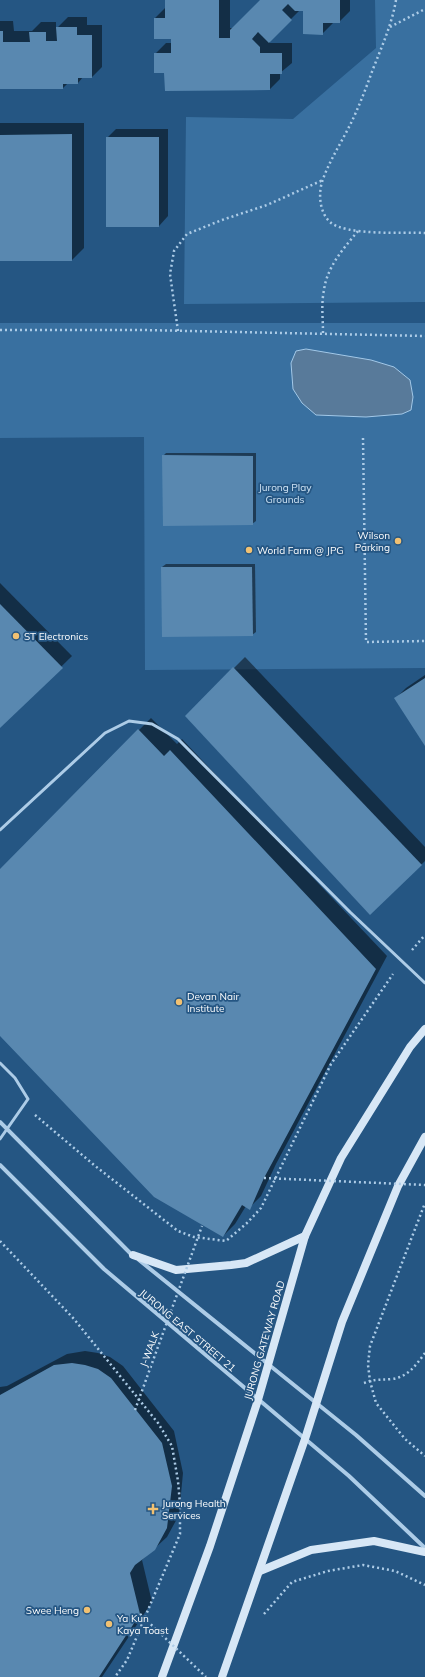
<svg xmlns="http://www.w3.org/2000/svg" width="425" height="1677" viewBox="0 0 425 1677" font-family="Mulish,sans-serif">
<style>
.green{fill:#3970a0}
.water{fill:#587a9a;stroke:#a2c8e8}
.shadow{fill:#0007}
.building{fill:#5988b0}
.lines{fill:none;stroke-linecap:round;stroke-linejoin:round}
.path{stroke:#adcce7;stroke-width:2.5;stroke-dasharray:2 3;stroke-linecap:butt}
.lane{stroke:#adcce7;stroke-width:3}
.street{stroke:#adcce7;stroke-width:4}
.secondary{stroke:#d7e7f6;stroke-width:8}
.path-bridge{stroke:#adcce7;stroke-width:2.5;stroke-dasharray:2 3;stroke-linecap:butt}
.poi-dot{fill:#f1c172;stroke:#255683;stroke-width:1.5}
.labels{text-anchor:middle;stroke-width:3.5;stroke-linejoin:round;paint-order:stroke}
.park-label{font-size:10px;fill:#d1e5f6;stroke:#255683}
.poi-label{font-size:10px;fill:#fff;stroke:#255683;text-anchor:start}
.street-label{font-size:10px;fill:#fff;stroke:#255683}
</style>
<rect width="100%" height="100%" fill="#255683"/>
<g class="green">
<polygon points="375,0 425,0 425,302 184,304 186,117 293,119 376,48"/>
<polygon points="0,323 425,323 425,668 145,670 144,437 0,438"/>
</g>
<polygon class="water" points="306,349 371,360 394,367 410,380 413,397 411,410 402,414 366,417 316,415 302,403 293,389 291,363 296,351"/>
<g class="shadow">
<polygon points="166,0 230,0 230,28 233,28 261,0 350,0 350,11 339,22 333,23 322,34 304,10 300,10 270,40 270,43 292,43 292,63 280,73 280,79 270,89 165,72 155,54 166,43 172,43 172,38 155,18 166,7"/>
<polygon points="68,17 87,17 87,25 102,25 102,67 92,77 83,77 78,83 68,83 63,88 0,88 0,21 13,21 14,31 32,31 41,22 56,22 56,29"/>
<polygon points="0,123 84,123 84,248 72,260 0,260"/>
<polygon points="116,129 168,129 168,216 159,226 107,226 107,138"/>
<polygon points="166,453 256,453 256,521 252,524 163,456"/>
<polygon points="166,564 255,564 256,632 252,635 162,567"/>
<polygon points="0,583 72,656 0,727"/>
<polygon points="245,657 425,847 425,861 370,914 186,716"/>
<polygon points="425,675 425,745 396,698 406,688"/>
<polygon points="151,718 177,744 182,739 387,956 276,1164 261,1196 249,1208 246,1206 235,1224 223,1236 0,1035 0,870"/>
<polygon points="85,1351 98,1353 110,1357 123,1366 174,1431 183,1473 179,1515 167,1537 142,1560 152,1602 102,1677 0,1677 0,1387 7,1386 67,1354"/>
</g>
<g class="building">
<polygon points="165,0 219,0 219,38 230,38 230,30 260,0 340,0 340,23 323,23 323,35 303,34 303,11 295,11 288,4 282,10 292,20 269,43 258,32 252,39 260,47 260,53 282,53 282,74 270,74 270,90 165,91 164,73 154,73 154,53 171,53 171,39 154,39 154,18 165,18"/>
<polygon points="56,27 77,27 77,35 92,35 92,78 78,78 78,84 63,84 63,89 0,89 0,31 3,31 3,42 30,42 29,32 46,32 46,41 57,41"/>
<polygon points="72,134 72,261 0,261 0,135"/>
<rect x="106" y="137" width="53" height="90"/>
<polygon points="162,455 253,456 253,525 163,526"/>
<polygon points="161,567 252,567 253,636 162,637"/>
<polygon points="0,604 63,668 0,728"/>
<polygon points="233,667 422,865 370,915 185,716"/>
<polygon points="425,678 425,746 394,698"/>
<polygon points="138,729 164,756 170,750 376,969 264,1178 250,1210 242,1205 223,1237 154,1197 0,1036 0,869"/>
<polygon points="72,1363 85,1365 98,1369 111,1378 162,1443 172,1486 167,1528 155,1550 135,1565 130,1573 140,1614 99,1677 0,1677 0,1395 54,1365"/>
</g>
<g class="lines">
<g class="path">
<path d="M396,0C392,24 382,46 373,69C366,88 359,107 350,125C341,143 330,160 323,179C318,192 319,212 330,222C346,236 403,232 425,233"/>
<polyline points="390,27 425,9"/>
<polyline points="0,330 143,330 425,336"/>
<polyline points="178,331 170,274 174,251 187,234 222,220 267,205 323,180"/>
<path d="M323,333C323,319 321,304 324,290C327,267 343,249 358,231"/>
<polyline points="363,438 366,642 425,641"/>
<polyline points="412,950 425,935"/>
<polyline points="35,1115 94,1165 178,1231 194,1237 226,1241 247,1223 261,1208 331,1064 393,974"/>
<polyline points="0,1241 74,1319 158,1423 172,1446 178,1481 180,1504 180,1534 127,1660 115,1677"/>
<path d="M425,1353C416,1365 408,1377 392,1379C384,1380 379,1379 370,1381L376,1403L405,1439L425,1456"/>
<polyline points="364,1383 370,1381 368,1365 370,1346 425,1203"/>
<polyline points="264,1614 292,1582 328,1571 363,1565 395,1571 425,1585"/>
</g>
<g class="lane">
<polyline points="0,830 105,733 129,721 152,724 178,739 350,912 425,983"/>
<polyline points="0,1063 15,1078 28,1099 0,1139"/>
</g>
<g class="street">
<polyline points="0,1122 133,1256"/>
<polyline points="0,1165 104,1269 349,1476 425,1548"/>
<polyline points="139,1260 356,1435 425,1496"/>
</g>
<g class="secondary">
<polyline points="133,1255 176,1270 231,1265 246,1263 305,1236"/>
<polyline points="260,1571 311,1550 374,1541 425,1552"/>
<polyline points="162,1677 210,1546 258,1400 305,1236 341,1158 410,1047 425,1029"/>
<polyline points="222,1677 305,1439 342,1322 398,1186 425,1137"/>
</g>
<g class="path-bridge">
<polyline points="264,1178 425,1185"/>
<polyline points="135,1410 202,1226"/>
<polyline points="140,1614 206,1677"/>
</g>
</g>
<g class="poi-dot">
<circle cx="398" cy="541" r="4"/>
<circle cx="249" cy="550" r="4"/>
<circle cx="16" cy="636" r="4"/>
<circle cx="179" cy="1002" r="4"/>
<path d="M151 1503h4v4h4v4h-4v4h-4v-4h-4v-4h4z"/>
<circle cx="87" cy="1610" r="4"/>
<circle cx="109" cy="1624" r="4"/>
</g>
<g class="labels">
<g class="park-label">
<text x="285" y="491">Jurong Play<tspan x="285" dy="12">Grounds</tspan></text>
</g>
<g class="poi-label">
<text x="390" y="539" text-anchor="end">Wilson<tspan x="390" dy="12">Parking</tspan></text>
<text x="257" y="554">World Farm @ JPG</text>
<text x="24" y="640">ST Electronics</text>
<text x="187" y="1000">Devan Nair<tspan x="187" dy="12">Institute</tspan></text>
<text x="162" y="1507">Jurong Health<tspan x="162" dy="12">Services</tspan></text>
<text x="79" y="1614" text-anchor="end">Swee Heng</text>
<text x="117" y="1622">Ya Kun<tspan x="117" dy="12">Kaya Toast</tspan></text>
</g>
<g class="street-label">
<text transform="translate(188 1330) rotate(40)" y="4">JURONG EAST STREET 21</text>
<text transform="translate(264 1340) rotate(-74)" y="4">JURONG GATEWAY ROAD</text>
<text transform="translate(149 1349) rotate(-70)" y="4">J-WALK</text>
</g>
</g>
</svg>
